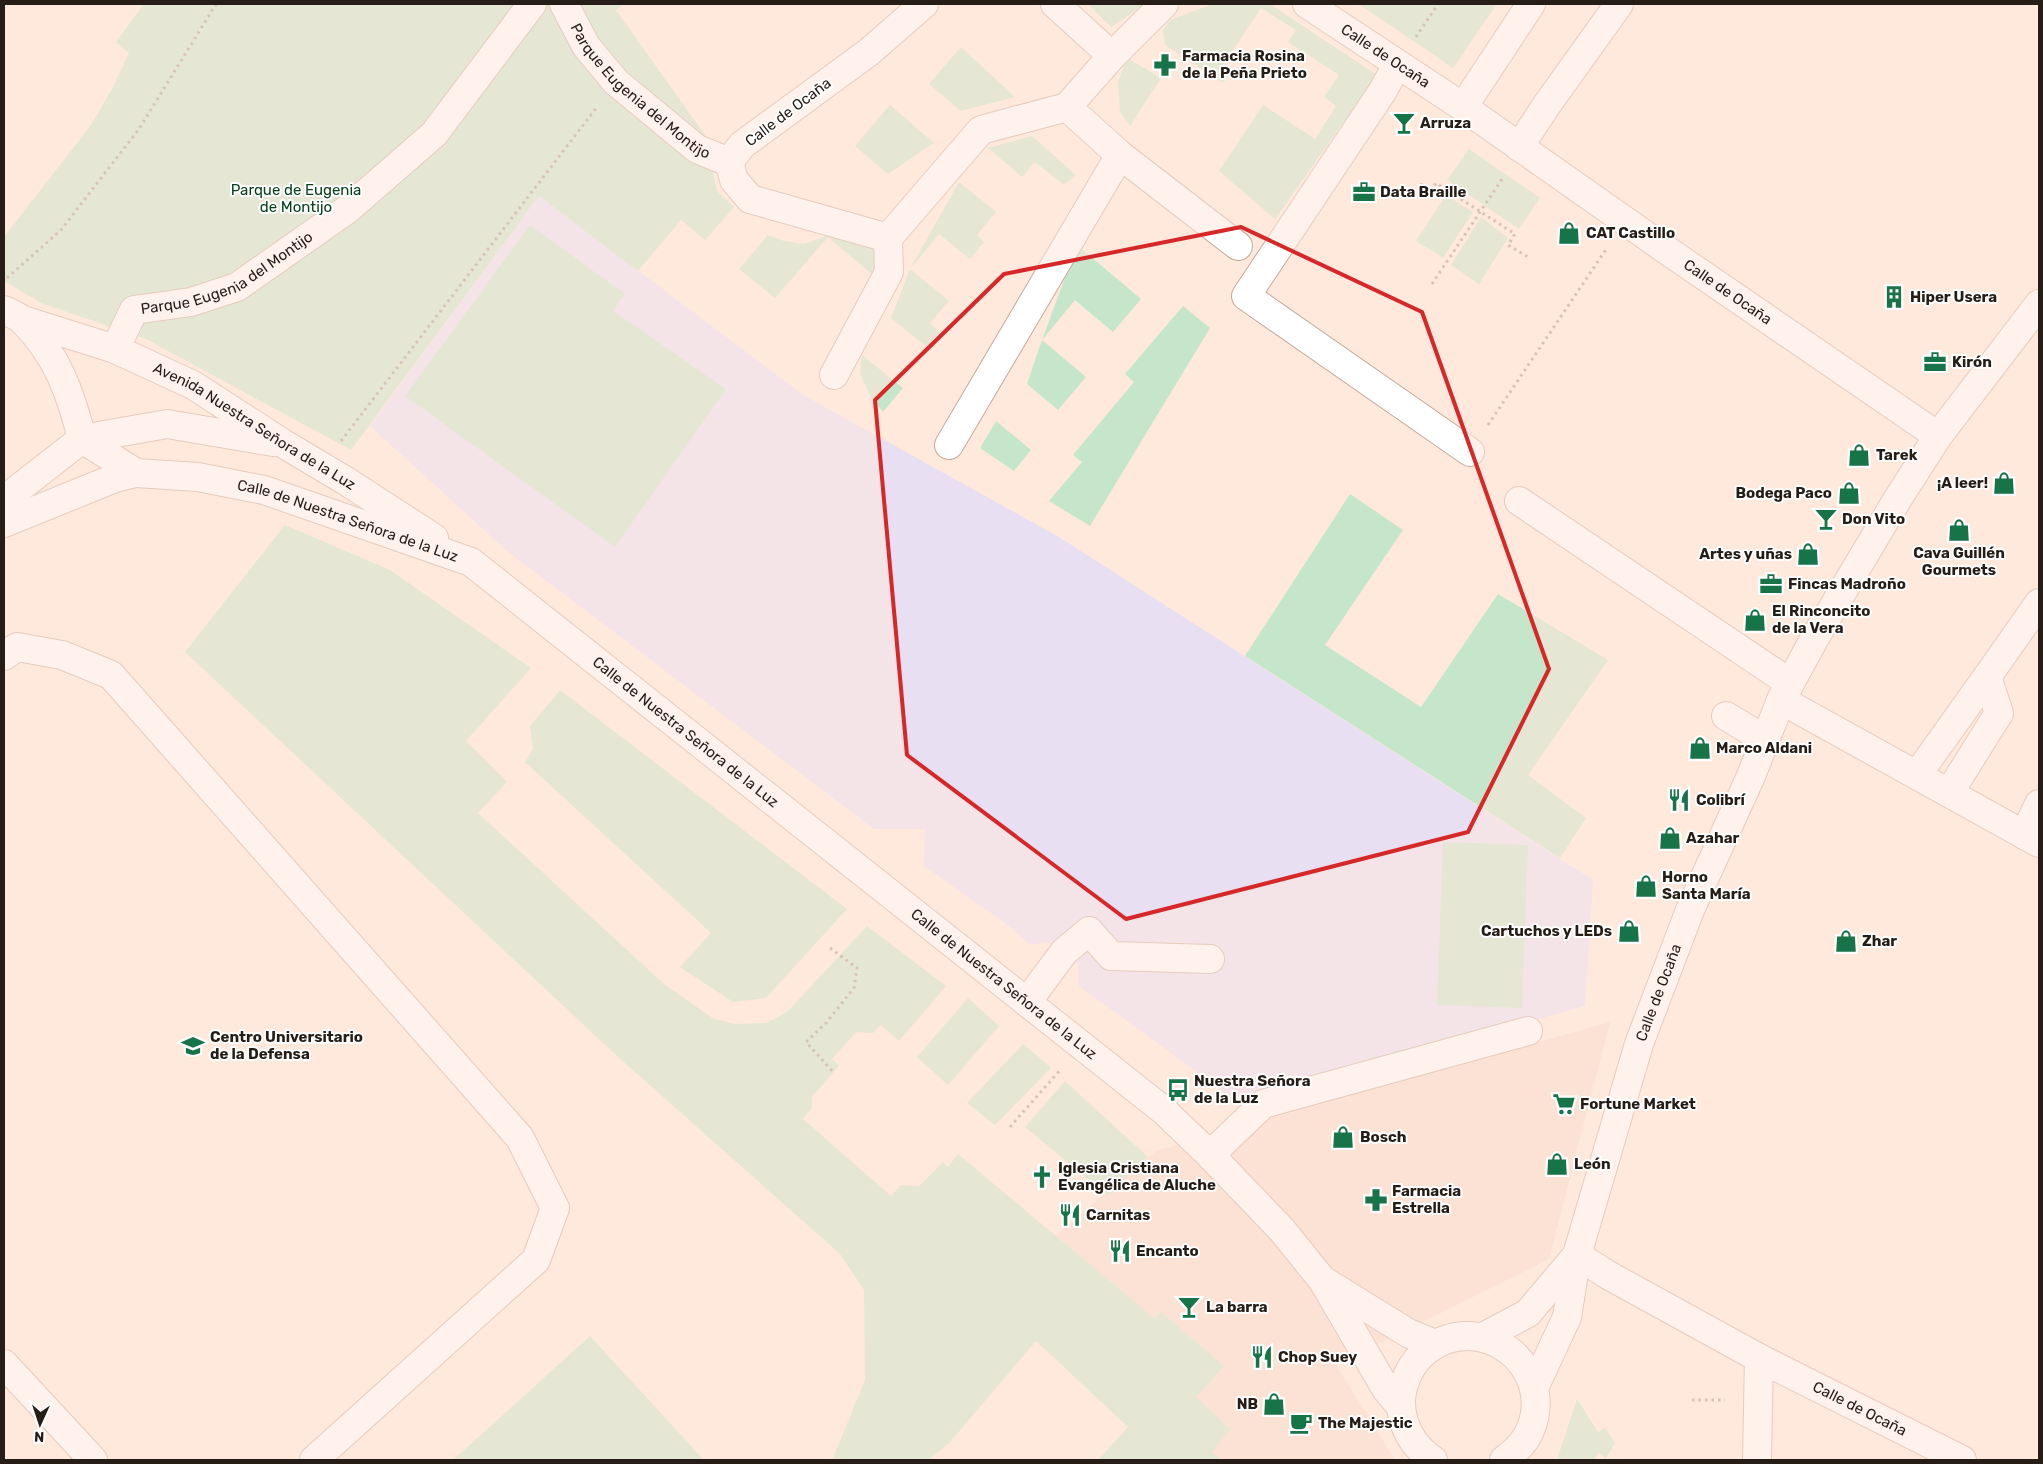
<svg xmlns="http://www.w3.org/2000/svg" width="2043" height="1464" viewBox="0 0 2043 1464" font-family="Rubik,sans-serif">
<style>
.built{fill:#f7dbcb}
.education{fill:#e9dff3}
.green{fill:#c6e6cb}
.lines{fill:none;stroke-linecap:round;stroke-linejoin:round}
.minor-casing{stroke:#c5aa9b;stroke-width:30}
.path{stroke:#a9978e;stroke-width:3;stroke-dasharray:2.5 4;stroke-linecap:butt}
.minor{stroke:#fff;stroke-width:28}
.marked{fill:none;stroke:#d62828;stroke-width:4;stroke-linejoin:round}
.labels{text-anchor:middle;stroke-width:4;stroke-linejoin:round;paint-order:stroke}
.poi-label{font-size:15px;font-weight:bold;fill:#271d17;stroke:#fff;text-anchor:start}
.street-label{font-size:15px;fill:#271d17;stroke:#fff}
.park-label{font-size:15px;fill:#09411c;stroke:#fff}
</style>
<rect width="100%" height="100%" fill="#ffe8dc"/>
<polygon class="built" points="1610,1022 1549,1259 1336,1365 1395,1460 1148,1460 1182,1421 1012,1272 1156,1151"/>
<polygon class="education" points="539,196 805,396 1059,537 1593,880 1585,1006 1264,1096 1229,1095 1079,986 1078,962 1047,942 1030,945 1009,926 924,866 925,829 874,829 507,551 370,426"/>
<g class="green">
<polygon points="144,4 624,4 616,10 705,135 717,191 734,207 705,240 681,220 638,271 539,196 351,450 146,339 41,303 4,281 4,237 91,125 112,89 129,53 116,42"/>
<polygon points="1088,4 1146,4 1111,27"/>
<polygon points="1213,4 1270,4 1377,75 1275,219 1219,171 1263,105 1315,139 1336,106 1324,97 1339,75 1288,42 1296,30 1261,8 1221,68 1229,75 1223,83 1165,45 1163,30 1170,20"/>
<polygon points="1359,4 1497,4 1453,68"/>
<polygon points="961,47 1015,97 961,111 929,84"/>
<polygon points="1127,58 1161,78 1130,126 1120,111 1118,82"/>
<polygon points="890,105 934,143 888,174 855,146"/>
<polygon points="1032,136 1076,175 1064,185 1035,162 1022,177 988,148"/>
<polygon points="1469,149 1540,198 1519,229 1447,180"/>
<polygon points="959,182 996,212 977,235 984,242 970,259 939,234 910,269 949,301 930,323 939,332 927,347 891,318 910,269"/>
<polygon points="1446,195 1473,212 1443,258 1416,241"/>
<polygon points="1481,217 1508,238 1479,284 1451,265"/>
<polygon points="530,225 625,294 613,311 726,389 615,547 405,396"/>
<polygon points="768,235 784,241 804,244 827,236 863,243 874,250 879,271 873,275 828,237 775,298 739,269"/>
<polygon points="1077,245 1141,299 1113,332 1075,300 1042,340 1086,377 1058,410 1027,384 1042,340"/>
<polygon points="1183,306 1210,328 1090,526 1049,501 1082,462 1073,455 1134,382 1125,374"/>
<polygon points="862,355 903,388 883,412 871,397 860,374"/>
<polygon points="996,421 1031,450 1014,471 980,448"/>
<polygon points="1350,494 1403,530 1325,645 1421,707 1498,594 1608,660 1528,775 1586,818 1560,858 1245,656"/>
<polygon points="285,525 390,570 531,668 466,741 507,782 478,813 664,984 714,1019 735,1024 766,1023 787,1012 867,926 946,986 899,1041 881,1025 873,1033 856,1032 832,1059 839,1066 812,1097 812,1108 803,1119 891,1196 901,1185 919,1186 943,1162 948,1167 958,1154 1155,1319 1161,1312 1224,1366 1196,1397 1230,1429 1212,1452 1221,1460 1098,1460 1128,1427 1036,1341 950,1442 929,1460 861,1460 833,1458 865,1380 864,1290 840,1254 618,1057 185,652"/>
<polygon points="560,690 847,909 766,998 733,1002 680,967 711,933 525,762 533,749 530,726"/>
<polygon points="1443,842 1528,845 1522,1008 1437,1005"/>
<polygon points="968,998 999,1026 948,1085 917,1057"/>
<polygon points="1023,1044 1051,1068 995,1125 967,1103"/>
<polygon points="1065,1081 1148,1157 1108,1196 1025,1127"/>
<polygon points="590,1336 704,1460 453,1460"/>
<polygon points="1577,1399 1598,1432 1605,1428 1615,1443 1606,1458 1598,1453 1594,1460 1557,1460"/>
</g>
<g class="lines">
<defs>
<g id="minor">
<path id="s1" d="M564,4L586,46L616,82L697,149L729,162"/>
<polyline points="924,4 869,52 742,145 729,162 734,180 750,199 888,238 981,130 1067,107 1112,56 1164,4"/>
<polyline points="1055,4 1112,56"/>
<path id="s2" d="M1307,4L1463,107L1668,251L1938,436"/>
<polyline points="1397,65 1382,92 1246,296 1470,452"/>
<polyline points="1067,107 1120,155 1238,246"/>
<polyline points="1463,107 1531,4"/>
<polyline points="1519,147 1546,106 1619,4"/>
<path id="s3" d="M4,310C10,313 19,316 24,322C57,355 71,394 82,439L136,473L198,477L264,490L471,562L1163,1110L1210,1155L1282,1230L1323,1281L1386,1389L1401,1407"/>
<path id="s4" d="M23,320L115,349L193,385L284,444L346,481L434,538"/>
<path id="s5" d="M115,349L134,310L191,302L237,287L348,209L434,134L532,4"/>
<polyline points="834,375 889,272 888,238"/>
<polyline points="949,445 1120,155"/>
<polyline points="4,500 82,439 167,424 273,442"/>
<polyline points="1519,501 1790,683"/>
<polyline points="4,523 115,478 136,473"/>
<polyline points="4,656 17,647 62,655 111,675 520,1138 555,1208 536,1260 314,1460"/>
<polyline points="1781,700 2039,843"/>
<polyline points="1726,716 1764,739"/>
<polyline points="1917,775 1987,677"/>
<polyline points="1949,793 1999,713 1987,677 2039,603"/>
<polyline points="2024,835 2039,804"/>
<polyline points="1027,1002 1064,952 1089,931 1111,956 1210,959"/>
<polyline points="1210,1155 1263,1104 1528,1031"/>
<path id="s6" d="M1577,1255L1608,1275L1759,1358L1962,1460"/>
<polyline points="1324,1281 1408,1333 1435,1344"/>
<polyline points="1483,1337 1528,1313 1577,1255"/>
<polyline points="4,1364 93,1460"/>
<path id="s7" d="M1534,1388L1567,1317L1577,1255L1639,1044L1690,910L1751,776L1781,700L1813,641L1897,500L1938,436L2039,304"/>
<path d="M1433,1460C1413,1447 1400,1424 1401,1399C1403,1380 1412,1362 1427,1350C1481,1309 1555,1365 1531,1428C1526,1442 1515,1452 1504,1460"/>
<polyline points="1757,1460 1759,1358"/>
</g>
</defs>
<use href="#minor" class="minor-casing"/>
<g class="path">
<polyline points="1416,37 1438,4"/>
<polyline points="1420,184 1431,191 1436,183 1515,234 1508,245 1528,257"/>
<polyline points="7,278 61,230 139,129 216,4"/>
<polyline points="1432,284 1504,176"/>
<polyline points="1488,425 1607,248"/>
<polyline points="341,441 597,107"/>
<polyline points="830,948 857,968 854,988 826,1023 806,1042 834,1073"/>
<polyline points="1010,1127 1061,1069"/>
<polyline points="1692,1400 1725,1400"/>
</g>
<use href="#minor" class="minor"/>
</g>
<path d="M0 0H2043V1464H0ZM1241,227L1422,312L1549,669L1468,832L1126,919L907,755L875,400L1004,274Z" fill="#ffe8dc" fill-opacity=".55" fill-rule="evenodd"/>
<path class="marked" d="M1241,227L1422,312L1549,669L1468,832L1126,919L907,755L875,400L1004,274Z"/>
<defs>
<symbol id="pharmacy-bare" viewBox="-9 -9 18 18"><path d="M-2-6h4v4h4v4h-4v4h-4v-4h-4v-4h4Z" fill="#177348" stroke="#fff" stroke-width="2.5" paint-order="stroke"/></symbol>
<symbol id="bar-bare" viewBox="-9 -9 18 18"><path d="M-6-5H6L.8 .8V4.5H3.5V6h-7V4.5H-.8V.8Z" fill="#177348" stroke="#fff" stroke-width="2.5" paint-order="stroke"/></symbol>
<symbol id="office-bare" viewBox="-9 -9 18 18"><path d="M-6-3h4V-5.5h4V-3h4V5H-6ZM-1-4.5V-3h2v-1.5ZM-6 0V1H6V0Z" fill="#177348" stroke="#fff" stroke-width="2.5" paint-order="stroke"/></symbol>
<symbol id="shop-bare" viewBox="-9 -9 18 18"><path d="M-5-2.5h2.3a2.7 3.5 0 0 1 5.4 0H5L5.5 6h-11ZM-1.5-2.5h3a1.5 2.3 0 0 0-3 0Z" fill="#177348" stroke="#fff" stroke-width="2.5" paint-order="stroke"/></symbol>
<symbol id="building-bare" viewBox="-9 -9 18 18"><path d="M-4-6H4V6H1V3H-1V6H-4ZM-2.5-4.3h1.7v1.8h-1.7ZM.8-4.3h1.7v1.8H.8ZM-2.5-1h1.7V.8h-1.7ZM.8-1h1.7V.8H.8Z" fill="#177348" stroke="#fff" stroke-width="2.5" paint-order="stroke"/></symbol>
<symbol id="restaurant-bare" viewBox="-9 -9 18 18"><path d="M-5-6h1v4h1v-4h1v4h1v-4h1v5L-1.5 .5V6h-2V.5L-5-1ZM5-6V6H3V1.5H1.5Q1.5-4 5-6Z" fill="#177348" stroke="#fff" stroke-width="2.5" paint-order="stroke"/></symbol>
<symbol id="university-bare" viewBox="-9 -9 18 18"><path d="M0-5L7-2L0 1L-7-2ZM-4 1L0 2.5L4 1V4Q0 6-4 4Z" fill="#177348" stroke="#fff" stroke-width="2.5" paint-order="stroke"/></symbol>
<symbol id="bus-bare" viewBox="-9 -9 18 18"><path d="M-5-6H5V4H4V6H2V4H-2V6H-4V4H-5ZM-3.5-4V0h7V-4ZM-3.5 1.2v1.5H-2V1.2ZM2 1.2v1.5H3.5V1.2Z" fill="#177348" stroke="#fff" stroke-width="2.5" paint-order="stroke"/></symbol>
<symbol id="supermarket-bare" viewBox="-9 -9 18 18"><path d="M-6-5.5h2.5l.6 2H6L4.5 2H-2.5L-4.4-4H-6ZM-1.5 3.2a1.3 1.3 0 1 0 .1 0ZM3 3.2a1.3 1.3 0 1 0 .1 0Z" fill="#177348" stroke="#fff" stroke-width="2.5" paint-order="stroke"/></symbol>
<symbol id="church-bare" viewBox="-9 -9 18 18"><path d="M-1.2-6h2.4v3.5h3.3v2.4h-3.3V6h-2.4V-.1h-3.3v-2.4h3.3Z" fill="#177348" stroke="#fff" stroke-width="2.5" paint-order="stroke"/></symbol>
<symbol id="cafe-bare" viewBox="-9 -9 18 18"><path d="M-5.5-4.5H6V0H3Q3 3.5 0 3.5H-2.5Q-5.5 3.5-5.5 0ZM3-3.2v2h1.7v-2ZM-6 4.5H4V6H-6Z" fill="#177348" stroke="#fff" stroke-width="2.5" paint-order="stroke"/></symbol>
</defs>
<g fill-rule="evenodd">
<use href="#pharmacy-bare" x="1149" y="49" width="32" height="32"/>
<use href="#bar-bare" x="1388" y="107" width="32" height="32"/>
<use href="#office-bare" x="1348" y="176" width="32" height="32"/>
<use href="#shop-bare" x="1553" y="217" width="32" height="32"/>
<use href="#building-bare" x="1878" y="281" width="32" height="32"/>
<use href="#office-bare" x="1919" y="346" width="32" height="32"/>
<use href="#shop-bare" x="1843" y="439" width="32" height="32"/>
<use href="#shop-bare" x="1988" y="467" width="32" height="32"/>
<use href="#shop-bare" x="1833" y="477" width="32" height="32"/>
<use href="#bar-bare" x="1810" y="503" width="32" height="32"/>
<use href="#shop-bare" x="1943" y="514" width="32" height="32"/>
<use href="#shop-bare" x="1792" y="538" width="32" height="32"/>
<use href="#office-bare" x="1755" y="568" width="32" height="32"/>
<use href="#shop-bare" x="1739" y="604" width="32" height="32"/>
<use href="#shop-bare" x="1684" y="732" width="32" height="32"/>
<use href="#restaurant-bare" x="1663" y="784" width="32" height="32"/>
<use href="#shop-bare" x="1654" y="822" width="32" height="32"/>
<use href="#shop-bare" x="1630" y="870" width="32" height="32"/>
<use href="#shop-bare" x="1613" y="915" width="32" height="32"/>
<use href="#shop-bare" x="1830" y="925" width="32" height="32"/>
<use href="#university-bare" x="177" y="1030" width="32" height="32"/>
<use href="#bus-bare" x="1162" y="1074" width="32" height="32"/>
<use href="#supermarket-bare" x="1548" y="1088" width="32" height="32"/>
<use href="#shop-bare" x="1327" y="1121" width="32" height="32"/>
<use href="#shop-bare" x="1541" y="1148" width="32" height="32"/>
<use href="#church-bare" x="1026" y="1161" width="32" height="32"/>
<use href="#pharmacy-bare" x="1360" y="1184" width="32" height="32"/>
<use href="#restaurant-bare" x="1054" y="1199" width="32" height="32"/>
<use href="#restaurant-bare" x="1104" y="1235" width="32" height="32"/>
<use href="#bar-bare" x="1173" y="1291" width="32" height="32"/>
<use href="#restaurant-bare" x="1246" y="1341" width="32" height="32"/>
<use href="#shop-bare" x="1258" y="1388" width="32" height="32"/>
<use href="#cafe-bare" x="1285" y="1407" width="32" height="32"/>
</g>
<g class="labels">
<g class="poi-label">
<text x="1182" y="61">Farmacia Rosina<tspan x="1182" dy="17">de la Peña Prieto</tspan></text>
<text x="1420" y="128">Arruza</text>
<text x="1380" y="197">Data Braille</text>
<text x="1586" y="238">CAT Castillo</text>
<text x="1910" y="302">Hiper Usera</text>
<text x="1952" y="367">Kirón</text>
<text x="1876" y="460">Tarek</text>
<text x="1988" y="488" text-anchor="end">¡A leer!</text>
<text x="1832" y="498" text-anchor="end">Bodega Paco</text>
<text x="1842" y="524">Don Vito</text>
<text x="1959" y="558" text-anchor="middle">Cava Guillén<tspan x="1959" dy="17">Gourmets</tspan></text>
<text x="1792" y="559" text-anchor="end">Artes y uñas</text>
<text x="1788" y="589">Fincas Madroño</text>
<text x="1772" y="616">El Rinconcito<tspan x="1772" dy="17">de la Vera</tspan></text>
<text x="1716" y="753">Marco Aldani</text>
<text x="1696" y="805">Colibrí</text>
<text x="1686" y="843">Azahar</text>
<text x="1662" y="882">Horno<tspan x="1662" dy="17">Santa María</tspan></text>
<text x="1612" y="936" text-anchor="end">Cartuchos y LEDs</text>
<text x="1862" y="946">Zhar</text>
<text x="210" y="1042">Centro Universitario<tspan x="210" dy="17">de la Defensa</tspan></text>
<text x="1194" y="1086">Nuestra Señora<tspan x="1194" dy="17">de la Luz</tspan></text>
<text x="1580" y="1109">Fortune Market</text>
<text x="1360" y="1142">Bosch</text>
<text x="1574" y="1169">León</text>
<text x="1058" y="1173">Iglesia Cristiana<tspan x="1058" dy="17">Evangélica de Aluche</tspan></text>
<text x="1392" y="1196">Farmacia<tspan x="1392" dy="17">Estrella</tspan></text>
<text x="1086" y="1220">Carnitas</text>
<text x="1136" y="1256">Encanto</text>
<text x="1206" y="1312">La barra</text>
<text x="1278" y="1362">Chop Suey</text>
<text x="1258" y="1409" text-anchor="end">NB</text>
<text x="1318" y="1428">The Majestic</text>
</g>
<g class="street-label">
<text dy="5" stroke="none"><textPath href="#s2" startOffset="94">Calle de Ocaña</textPath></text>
<text dy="5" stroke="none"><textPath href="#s1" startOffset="118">Parque Eugenia del Montijo</textPath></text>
<text transform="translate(788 112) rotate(-37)" y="5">Calle de Ocaña</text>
<text dy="5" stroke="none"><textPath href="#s5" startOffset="145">Parque Eugenia del Montijo</textPath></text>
<text dy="5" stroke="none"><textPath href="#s2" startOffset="510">Calle de Ocaña</textPath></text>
<text dy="5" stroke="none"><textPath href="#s4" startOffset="256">Avenida Nuestra Señora de la Luz</textPath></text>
<text dy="5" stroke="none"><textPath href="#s3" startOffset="438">Calle de Nuestra Señora de la Luz</textPath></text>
<text dy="5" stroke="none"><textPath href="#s3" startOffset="842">Calle de Nuestra Señora de la Luz</textPath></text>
<text dy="5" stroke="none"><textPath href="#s3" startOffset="1248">Calle de Nuestra Señora de la Luz</textPath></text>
<text dy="5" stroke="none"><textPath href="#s7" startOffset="416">Calle de Ocaña</textPath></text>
<text dy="5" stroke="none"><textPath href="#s6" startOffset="322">Calle de Ocaña</textPath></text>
</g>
<g class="park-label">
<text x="296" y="195">Parque de Eugenia<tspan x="296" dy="17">de Montijo</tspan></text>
</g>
</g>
<rect width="2043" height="1464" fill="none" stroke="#271d17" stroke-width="10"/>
<g transform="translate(40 1424) rotate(183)" stroke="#ffffff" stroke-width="4" paint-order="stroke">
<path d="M0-4L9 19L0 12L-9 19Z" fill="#271d17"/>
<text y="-8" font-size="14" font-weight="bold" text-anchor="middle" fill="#271d17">N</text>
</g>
</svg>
